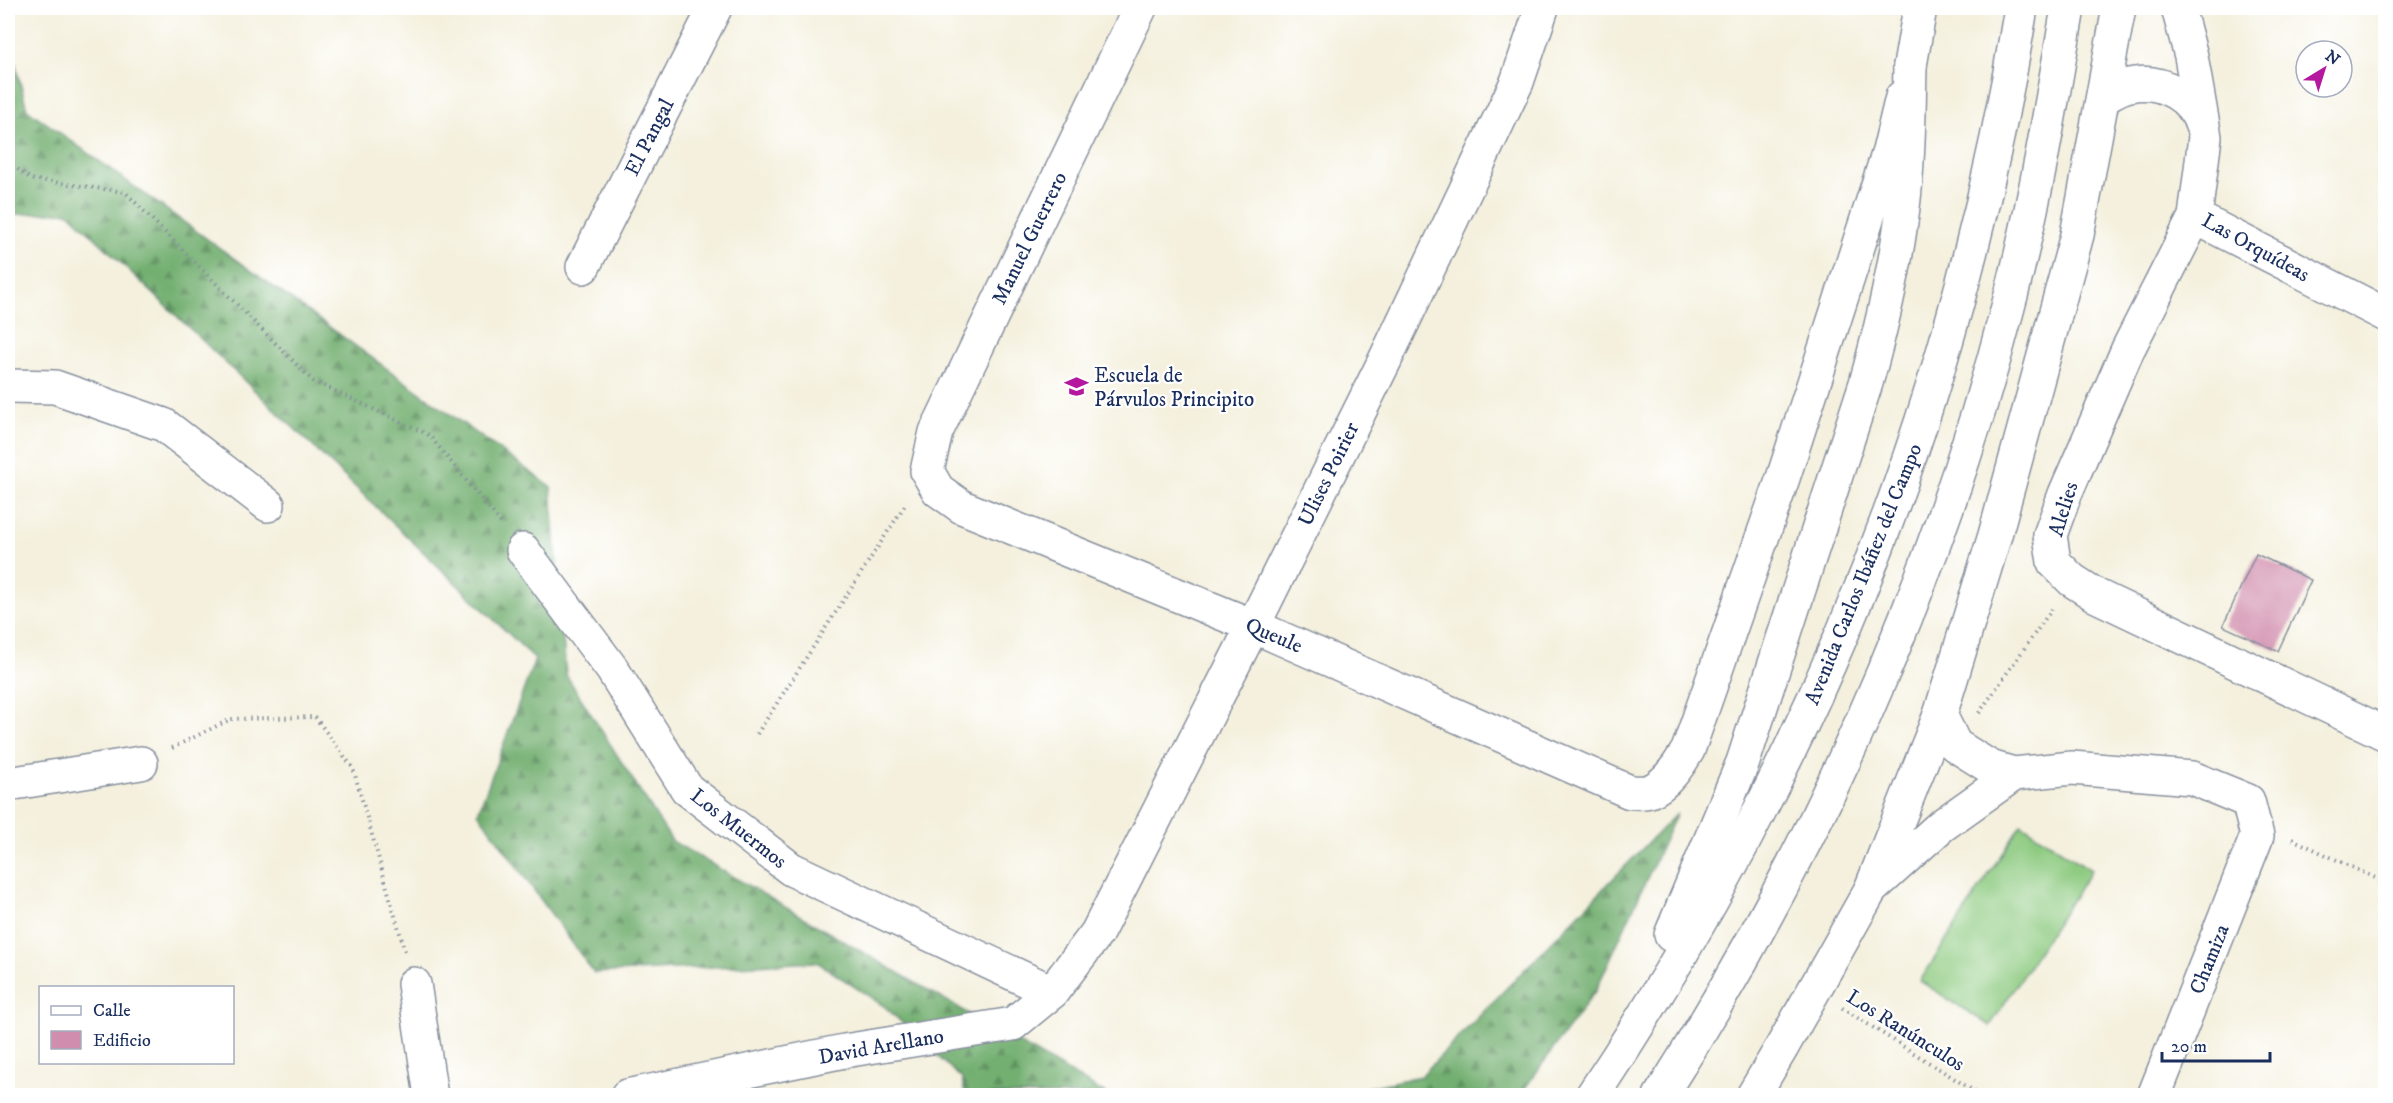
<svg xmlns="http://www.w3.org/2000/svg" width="2393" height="1103" viewBox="0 0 2393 1103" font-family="'IM FELL DW Pica',serif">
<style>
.forest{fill:url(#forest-firs);stroke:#466f66;stroke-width:1.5}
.garden{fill:#8ecb81;stroke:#547d70;stroke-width:1.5}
.building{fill:#d18dad}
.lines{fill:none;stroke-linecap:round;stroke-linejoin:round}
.minor-casing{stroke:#88909e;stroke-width:36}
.major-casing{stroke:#88909e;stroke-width:36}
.highway-casing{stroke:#88909e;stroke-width:36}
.path{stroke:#88909e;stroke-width:4;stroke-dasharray:1.5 4.5;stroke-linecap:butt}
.minor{stroke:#fff;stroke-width:33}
.major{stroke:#fff;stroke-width:33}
.highway{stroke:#fff;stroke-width:33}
.labels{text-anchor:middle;stroke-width:4.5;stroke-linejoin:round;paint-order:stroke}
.street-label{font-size:21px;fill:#1b2f5e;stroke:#fff}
.poi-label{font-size:21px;fill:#1b2f5e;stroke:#fff;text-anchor:start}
</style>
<defs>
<pattern id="forest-firs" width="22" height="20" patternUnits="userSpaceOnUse" patternTransform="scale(1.5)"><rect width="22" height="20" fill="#72af6f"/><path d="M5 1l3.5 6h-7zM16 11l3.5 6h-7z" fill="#5d8f5e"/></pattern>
</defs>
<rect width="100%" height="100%" fill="#fff"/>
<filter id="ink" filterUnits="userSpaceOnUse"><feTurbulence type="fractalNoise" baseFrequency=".0167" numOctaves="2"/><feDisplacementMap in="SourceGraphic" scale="12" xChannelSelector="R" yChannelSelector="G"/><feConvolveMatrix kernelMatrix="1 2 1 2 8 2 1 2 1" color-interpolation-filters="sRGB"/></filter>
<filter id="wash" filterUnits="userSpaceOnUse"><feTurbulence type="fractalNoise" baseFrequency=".008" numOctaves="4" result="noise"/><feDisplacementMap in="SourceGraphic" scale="24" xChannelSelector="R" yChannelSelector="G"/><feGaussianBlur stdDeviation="1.35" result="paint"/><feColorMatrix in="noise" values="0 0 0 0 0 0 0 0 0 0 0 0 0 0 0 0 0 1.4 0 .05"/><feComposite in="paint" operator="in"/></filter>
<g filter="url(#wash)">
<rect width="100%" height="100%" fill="#f4f0dd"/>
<g class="forest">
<polygon points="8,35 27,109 551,487 566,675 672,841 1108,1095 965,1095 962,1079 884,1006 817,962 594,973 478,813 535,659 68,212 8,215"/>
<polygon points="1677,813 1596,990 1520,1095 1332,1095 1421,1076"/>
</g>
<polygon class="garden" points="2021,824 2091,870 1990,1026 1920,981"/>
<g id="blocks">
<polygon class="building" points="2256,554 2311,580 2278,651 2223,626"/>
</g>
</g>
<g filter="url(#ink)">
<use href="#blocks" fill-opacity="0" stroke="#88909e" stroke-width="1.5"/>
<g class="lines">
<defs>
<g id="minor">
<path d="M1140,8L936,432L927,471L938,490L962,507L1253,626L1630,792C1636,792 1645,793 1650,791C1667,784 1679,765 1688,750L1784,475L1889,151L1902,97"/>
<polyline points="2178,8 2191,56 2205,137 2195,217 2386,315"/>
<path d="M2104,97C2113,91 2123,85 2135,84C2163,80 2194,98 2202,126"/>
<polyline points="2195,217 2128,349 2065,494 2050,535 2054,562 2072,580 2097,596 2386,734"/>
<polyline points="583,267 715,8"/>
<polyline points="8,386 55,387 164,425 268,505"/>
<polyline points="523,550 612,669 687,789 791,869 1052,992"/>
<polyline points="1940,715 1955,745 1990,767 2014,774 2072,768 2192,778 2248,801 2257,836 2154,1096"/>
<polyline points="8,784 141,763"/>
<polyline points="1871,889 1941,826 2014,774"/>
<polyline points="414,984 431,1096"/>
<polyline points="627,1096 844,1051 1013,1024 1052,992 1097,933 1253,626 1385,360 1517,82 1542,8"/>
</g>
<g id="major">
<polyline points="1910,66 1920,8"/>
<polyline points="1753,1096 1782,1047 1871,889 1940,715 1995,535 2077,235 2119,8"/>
</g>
<g id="highway">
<path d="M1671,935L1743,762L1866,383C1883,322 1897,261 1904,199C1909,155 1909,110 1910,66"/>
<path d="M1592,1096C1814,764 1958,402 2021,8"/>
<path d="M1660,1096C1814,854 1936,585 2008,307C2034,209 2051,108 2068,8"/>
</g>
</defs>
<use href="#minor" class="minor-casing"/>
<use href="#major" class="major-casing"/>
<use href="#highway" class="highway-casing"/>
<g class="path">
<polyline points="8,162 31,179 125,192 313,381 429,435 502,524"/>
<polyline points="1979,713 2052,609"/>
<polyline points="757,734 905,505"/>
<polyline points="172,748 231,719 315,717 353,768 405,951"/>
<polyline points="2292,839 2386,883"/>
<polyline points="1842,1008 1982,1096"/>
</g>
<use href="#minor" class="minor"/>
<use href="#major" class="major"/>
<use href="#highway" class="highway"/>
</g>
</g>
<defs>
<symbol id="school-bare" viewBox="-9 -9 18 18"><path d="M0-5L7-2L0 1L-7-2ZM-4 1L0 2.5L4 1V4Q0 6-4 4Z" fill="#b5179e" stroke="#fff" stroke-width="2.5" paint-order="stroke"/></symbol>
</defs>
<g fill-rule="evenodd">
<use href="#school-bare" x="1060" y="370" width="33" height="33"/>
</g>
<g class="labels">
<g class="street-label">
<text transform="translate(649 137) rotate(-63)" y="7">El Pangal</text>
<text transform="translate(1029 238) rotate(-64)" y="7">Manuel Guerrero</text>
<text transform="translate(2256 247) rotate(29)" y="7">Las Orquídeas</text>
<text transform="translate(1328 474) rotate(-64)" y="7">Ulises Poirier</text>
<text transform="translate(2063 509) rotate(-73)" y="7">Alelies</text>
<text transform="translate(1863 574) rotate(-68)" y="7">Avenida Carlos Ibáñez del Campo</text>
<text transform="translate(1274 635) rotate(23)" y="7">Queule</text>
<text transform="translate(739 828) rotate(38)" y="7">Los Muermos</text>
<text transform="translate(2209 959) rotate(-68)" y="7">Chamiza</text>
<text transform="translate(1906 1030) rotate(32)" y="7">Los Ranúnculos</text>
<text transform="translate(881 1046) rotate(-10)" y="7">David Arellano</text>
</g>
<g class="poi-label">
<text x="1094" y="382">Escuela de<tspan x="1094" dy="24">Párvulos Principito</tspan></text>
</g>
</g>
<rect width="2393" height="1103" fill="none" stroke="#fff" stroke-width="30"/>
<rect x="39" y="986" width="195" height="78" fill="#ffffff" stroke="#a4acbf" stroke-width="1.5"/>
<rect x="51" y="1006" width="30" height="9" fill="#ffffff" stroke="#a4acbf" stroke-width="1.5"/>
<text x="93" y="1016" font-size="18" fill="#1b2f5e">Calle</text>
<rect x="51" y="1031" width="30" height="18" fill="#d18dad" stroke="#a4acbf" stroke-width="1.5"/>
<text x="93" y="1046" font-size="18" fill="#1b2f5e">Edificio</text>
<g transform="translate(2324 69) rotate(38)"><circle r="28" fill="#ffffff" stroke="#a4acbf" stroke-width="1.5"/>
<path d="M0-4.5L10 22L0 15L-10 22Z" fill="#b5179e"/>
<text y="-9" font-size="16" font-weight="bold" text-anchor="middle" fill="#1b2f5e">N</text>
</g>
<path d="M2162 1052v9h108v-9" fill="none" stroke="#1b2f5e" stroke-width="3"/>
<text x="2171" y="1052" font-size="18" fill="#1b2f5e" stroke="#ffffff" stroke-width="4.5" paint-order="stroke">20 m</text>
</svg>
